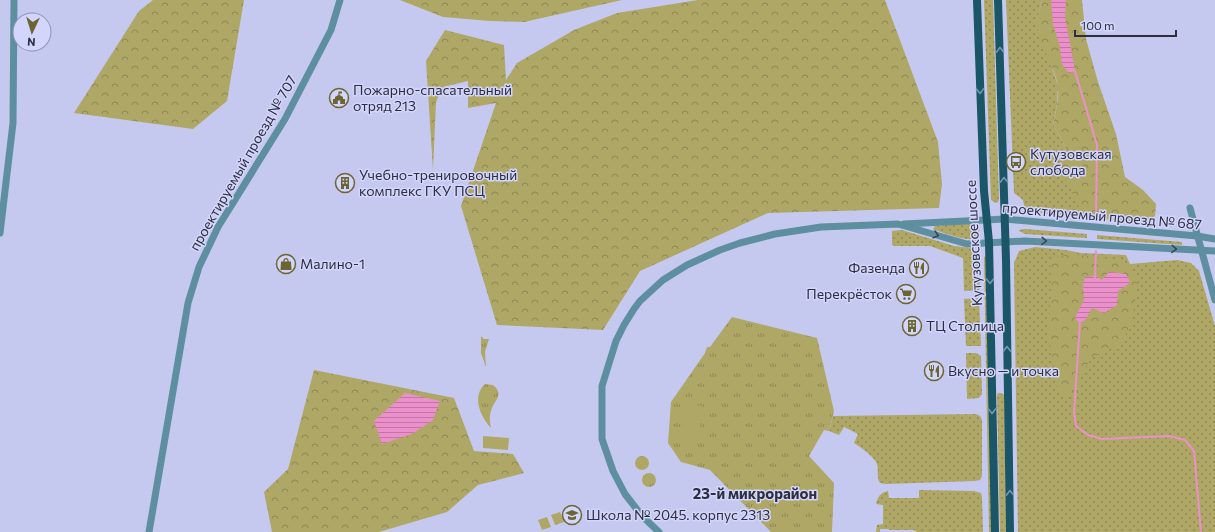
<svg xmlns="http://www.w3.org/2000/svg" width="1215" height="532" viewBox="0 0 1215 532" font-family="Commissioner,sans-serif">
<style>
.grass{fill:url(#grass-dots)}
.forest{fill:url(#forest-crowns)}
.park{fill:url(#park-tufts)}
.pitch{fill:#afa765}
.water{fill:url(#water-rules)}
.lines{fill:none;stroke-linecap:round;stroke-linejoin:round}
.stream{stroke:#eb90ca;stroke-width:2}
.minor{stroke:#5e8fa0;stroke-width:7}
.major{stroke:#1b5668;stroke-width:8}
.oneway{stroke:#7796b2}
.oneway2{stroke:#3a4756}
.labels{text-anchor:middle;stroke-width:3;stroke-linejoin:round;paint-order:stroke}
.poi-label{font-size:14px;fill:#2e2f3e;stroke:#d3d6fc;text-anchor:start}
.street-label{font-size:14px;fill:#2e2f3e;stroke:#d3d6fc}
.neighbourhood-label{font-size:15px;font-weight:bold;fill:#2e2f3e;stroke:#d3d6fc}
</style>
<defs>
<pattern id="grass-dots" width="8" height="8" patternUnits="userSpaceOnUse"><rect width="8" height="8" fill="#afa765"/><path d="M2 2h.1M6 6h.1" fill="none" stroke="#8f8855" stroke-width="1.8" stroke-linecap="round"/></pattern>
<pattern id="forest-crowns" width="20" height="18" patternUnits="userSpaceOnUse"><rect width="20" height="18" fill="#afa765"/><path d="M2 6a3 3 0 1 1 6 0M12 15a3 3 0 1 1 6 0" fill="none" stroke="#8f8855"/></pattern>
<pattern id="park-tufts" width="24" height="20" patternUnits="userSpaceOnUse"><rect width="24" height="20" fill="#afa765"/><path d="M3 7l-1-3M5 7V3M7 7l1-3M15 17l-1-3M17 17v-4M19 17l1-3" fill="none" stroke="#8f8855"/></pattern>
<pattern id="water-rules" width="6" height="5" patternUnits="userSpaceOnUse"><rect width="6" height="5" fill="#eb90ca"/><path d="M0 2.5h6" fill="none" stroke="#bf76a5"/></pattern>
</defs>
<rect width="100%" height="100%" fill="#c6c9ef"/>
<g class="grass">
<polygon points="984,0 993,0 999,199 998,202 996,203 991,200"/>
<polygon points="1006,0 1042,0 1037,20 1058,86 1057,105 1053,124 1066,148 1060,167 1083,205 1084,218 1025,211 1023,200 1014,193"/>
<path d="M977,222C981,226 979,232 978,238C971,243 944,233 935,230L933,229L935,226Z"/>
<polygon points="1025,229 1087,234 1087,238 1025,234 1019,231 1019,230"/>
<polygon points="902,230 954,246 971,248 976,251 979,255 980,288 979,290 964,291 963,258 930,246 895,246 892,245 892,231"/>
<polygon points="1097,235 1182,242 1182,245 1097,239"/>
<polygon points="1035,247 1066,250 1081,253 1126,255 1130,264 1177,260 1191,263 1199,271 1215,326 1215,532 1018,532 1014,263 1019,251"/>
<polygon points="986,256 992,532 989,532 984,257"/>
<polygon points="979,298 981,346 966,346 964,299"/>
<polygon points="966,353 976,353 981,356 982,394 979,398 967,399"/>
<polygon points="998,393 1001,393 1004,395 1006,532 1000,532 997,396"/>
<path d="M976,414L980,416L982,420V476L980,480L975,481L886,484L880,483C876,476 879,471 877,464C874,456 860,447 854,443L858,434L844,427L839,435L829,431L833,416Z"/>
<path d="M919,490L974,491L981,493L982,497L983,532H917L914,530H889V529H880V532H876L877,525L883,524V505L876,504C878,496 880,493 888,491L889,498H919Z"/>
</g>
<g class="forest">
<polygon points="153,0 244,0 227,101 193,129 74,113 139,11"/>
<polygon points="400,0 622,0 524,22 490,21 443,17"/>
<polygon points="698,0 885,0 938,142 942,184 939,208 768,213 640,271 603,330 497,325 461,206 496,103 468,108 468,81 443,87 436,102 433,170 426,61 445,30 504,45 506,80 517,63 574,30 617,13"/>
<path d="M1042,0H1082L1086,39L1098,82L1116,134L1125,177L1143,190L1156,204L1155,216L1145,222L1084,218L1060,167L1066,148L1053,124C1056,112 1059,99 1058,87C1055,64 1037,45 1037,21C1037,14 1041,7 1042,0Z"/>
<path d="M1070,253C1090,257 1110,258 1130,264L1138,281L1131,328L1116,346L1094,356L1080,374L1079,394L1068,397L1059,392L1048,334L1051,293L1050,265L1054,259Z"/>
<polygon points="314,370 454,398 474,451 513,454 524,473 478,485 447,512 379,532 272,532 264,492 288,469"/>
</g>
<g class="park">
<polygon points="732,317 817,338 834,411 829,431 824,430 809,456 834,483 832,532 771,532 710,470 681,462 668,443 671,402 705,353 707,347 710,347"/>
<polygon points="481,336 484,339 489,339 485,352 486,367 481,353"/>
<path d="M485,384L493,385C505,395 494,400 491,411C489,417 490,422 491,428C481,417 471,397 485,384Z"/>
<circle cx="642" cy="463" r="7"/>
<circle cx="649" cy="480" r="7"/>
<polygon points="574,507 578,517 569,520 565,510"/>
<polygon points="560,512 564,522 555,525 551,515"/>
<polygon points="547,517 551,527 542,530 538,520"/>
</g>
<g class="pitch">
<polygon points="686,405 702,406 699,440 683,439"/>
<polygon points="483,436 509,438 508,450 483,448"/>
</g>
<g class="water">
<polygon points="1051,0 1066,0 1065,17 1075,71 1069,73 1062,64 1060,47 1053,24"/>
<polygon points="1109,272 1126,274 1130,282 1126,286 1118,291 1117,305 1104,313 1092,308 1086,319 1080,324 1075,318 1084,299 1083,285 1085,277 1096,276 1102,280"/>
<polygon points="405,393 440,401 433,420 412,434 382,444 374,421"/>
</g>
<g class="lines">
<g class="stream">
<polyline points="1075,71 1097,145 1096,218"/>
<polyline points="1095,278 1096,251"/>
<polyline points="1080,321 1074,413 1076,426 1088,435 1102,439 1169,436 1185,440 1194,451 1201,532"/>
</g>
<g class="minor">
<polyline points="1190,208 1215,300"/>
<polyline points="904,224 1005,219 1197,236 1215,239"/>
<polyline points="0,233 13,123 14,0"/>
<polyline points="149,532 188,303 199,267 218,227 285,119 331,30 340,0"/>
<polyline points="659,532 642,516 625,494 613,471 602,439 602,386 616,341 624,325 634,309 640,301 663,280 687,265 720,250 740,243 775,234 821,227 898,224 967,244 1025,241 1215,251"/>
</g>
<g class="major">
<polyline points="977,0 984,191 989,242 995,532"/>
<polyline points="998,0 1006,260 1010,532"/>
</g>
</g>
<defs><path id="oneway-chevron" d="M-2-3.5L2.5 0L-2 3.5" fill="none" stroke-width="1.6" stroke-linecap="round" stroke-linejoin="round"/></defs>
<g class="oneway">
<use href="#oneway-chevron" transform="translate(1000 50) rotate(-92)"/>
<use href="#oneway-chevron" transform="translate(980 91) rotate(88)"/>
<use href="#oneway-chevron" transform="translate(1004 180) rotate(-91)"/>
<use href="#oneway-chevron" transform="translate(990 281) rotate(89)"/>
<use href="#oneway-chevron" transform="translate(1007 349) rotate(-91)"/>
<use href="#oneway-chevron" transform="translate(992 411) rotate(89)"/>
<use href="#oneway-chevron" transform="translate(1010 493) rotate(-91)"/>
</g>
<g class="oneway2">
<use href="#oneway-chevron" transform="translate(936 235) rotate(16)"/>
<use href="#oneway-chevron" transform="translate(1044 241) rotate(3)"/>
<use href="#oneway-chevron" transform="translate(1174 249) rotate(4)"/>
</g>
<defs>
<symbol id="civic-ring" viewBox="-11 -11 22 22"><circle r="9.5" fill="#d3d6fc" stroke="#6c6532" stroke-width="1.5"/><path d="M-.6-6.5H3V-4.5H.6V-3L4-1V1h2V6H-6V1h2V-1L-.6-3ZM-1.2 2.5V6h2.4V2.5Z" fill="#6c6532"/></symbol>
<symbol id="bus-ring" viewBox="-11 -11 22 22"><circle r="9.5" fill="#d3d6fc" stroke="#6c6532" stroke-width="1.5"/><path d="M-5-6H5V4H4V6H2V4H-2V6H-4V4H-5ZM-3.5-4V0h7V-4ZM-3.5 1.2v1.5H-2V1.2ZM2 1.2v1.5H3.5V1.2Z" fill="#6c6532"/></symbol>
<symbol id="building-ring" viewBox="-11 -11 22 22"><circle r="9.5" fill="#d3d6fc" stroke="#6c6532" stroke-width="1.5"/><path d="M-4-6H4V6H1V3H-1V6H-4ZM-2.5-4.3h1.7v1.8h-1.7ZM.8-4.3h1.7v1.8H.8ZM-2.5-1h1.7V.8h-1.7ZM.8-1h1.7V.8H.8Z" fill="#6c6532"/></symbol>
<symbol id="shop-ring" viewBox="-11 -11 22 22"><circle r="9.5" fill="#d3d6fc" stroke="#6c6532" stroke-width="1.5"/><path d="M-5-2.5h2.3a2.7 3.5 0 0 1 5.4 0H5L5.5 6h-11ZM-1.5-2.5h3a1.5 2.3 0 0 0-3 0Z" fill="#6c6532"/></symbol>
<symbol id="restaurant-ring" viewBox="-11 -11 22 22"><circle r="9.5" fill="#d3d6fc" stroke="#6c6532" stroke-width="1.5"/><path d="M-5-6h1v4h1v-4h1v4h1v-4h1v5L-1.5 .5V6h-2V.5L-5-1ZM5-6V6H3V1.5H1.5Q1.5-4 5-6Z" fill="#6c6532"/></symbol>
<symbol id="supermarket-ring" viewBox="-11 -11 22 22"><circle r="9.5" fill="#d3d6fc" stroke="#6c6532" stroke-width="1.5"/><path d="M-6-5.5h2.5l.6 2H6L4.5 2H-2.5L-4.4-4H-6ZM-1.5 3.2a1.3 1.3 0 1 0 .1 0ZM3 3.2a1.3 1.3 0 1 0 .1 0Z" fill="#6c6532"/></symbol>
<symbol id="school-ring" viewBox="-11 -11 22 22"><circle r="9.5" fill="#d3d6fc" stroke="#6c6532" stroke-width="1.5"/><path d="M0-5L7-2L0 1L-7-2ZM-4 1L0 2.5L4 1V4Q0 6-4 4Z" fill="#6c6532"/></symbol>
</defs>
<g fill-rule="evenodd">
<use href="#civic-ring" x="328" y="87" width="22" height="22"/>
<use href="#bus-ring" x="1005" y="151" width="22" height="22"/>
<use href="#building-ring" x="334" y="172" width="22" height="22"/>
<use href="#shop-ring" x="275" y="253" width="22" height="22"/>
<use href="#restaurant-ring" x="908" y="257" width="22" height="22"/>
<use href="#supermarket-ring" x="895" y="283" width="22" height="22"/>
<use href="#building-ring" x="901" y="315" width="22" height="22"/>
<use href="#restaurant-ring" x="923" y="360" width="22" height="22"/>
<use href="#school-ring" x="561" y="504" width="22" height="22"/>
</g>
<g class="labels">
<g class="poi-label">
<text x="353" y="95">Пожарно-спасательный<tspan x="353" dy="16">отряд 213</tspan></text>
<text x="1030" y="159">Кутузовская<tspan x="1030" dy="16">слобода</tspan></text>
<text x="359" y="180">Учебно-тренировочный<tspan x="359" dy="16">комплекс ГКУ ПСЦ</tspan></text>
<text x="300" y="269">Малино-1</text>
<text x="905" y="273" text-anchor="end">Фазенда</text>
<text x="892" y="299" text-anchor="end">Перекрёсток</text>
<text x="926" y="331">ТЦ Столица</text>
<text x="948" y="376">Вкусно — и точка</text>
<text x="586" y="520">Школа № 2045. корпус 2313</text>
</g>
<g class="street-label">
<text transform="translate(243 163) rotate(-60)" y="5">проектируемый проезд № 707</text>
<text transform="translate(1102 216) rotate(5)" y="5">проектируемый проезд № 687</text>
<text transform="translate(974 243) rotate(-93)" y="5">Кутузовское шоссе</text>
</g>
<g class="neighbourhood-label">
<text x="755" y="499">23-й микрорайон</text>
</g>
</g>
<g transform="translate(32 32) rotate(184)"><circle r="19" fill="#d3d6fc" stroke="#9193b0"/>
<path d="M0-3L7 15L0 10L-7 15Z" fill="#6c6532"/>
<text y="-6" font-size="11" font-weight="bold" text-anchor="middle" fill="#2e2f3e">N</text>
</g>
<path d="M1075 30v6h101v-6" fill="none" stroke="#2e2f3e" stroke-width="2"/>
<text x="1081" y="30" font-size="12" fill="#2e2f3e" stroke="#d3d6fc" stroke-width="3" paint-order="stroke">100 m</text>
</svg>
